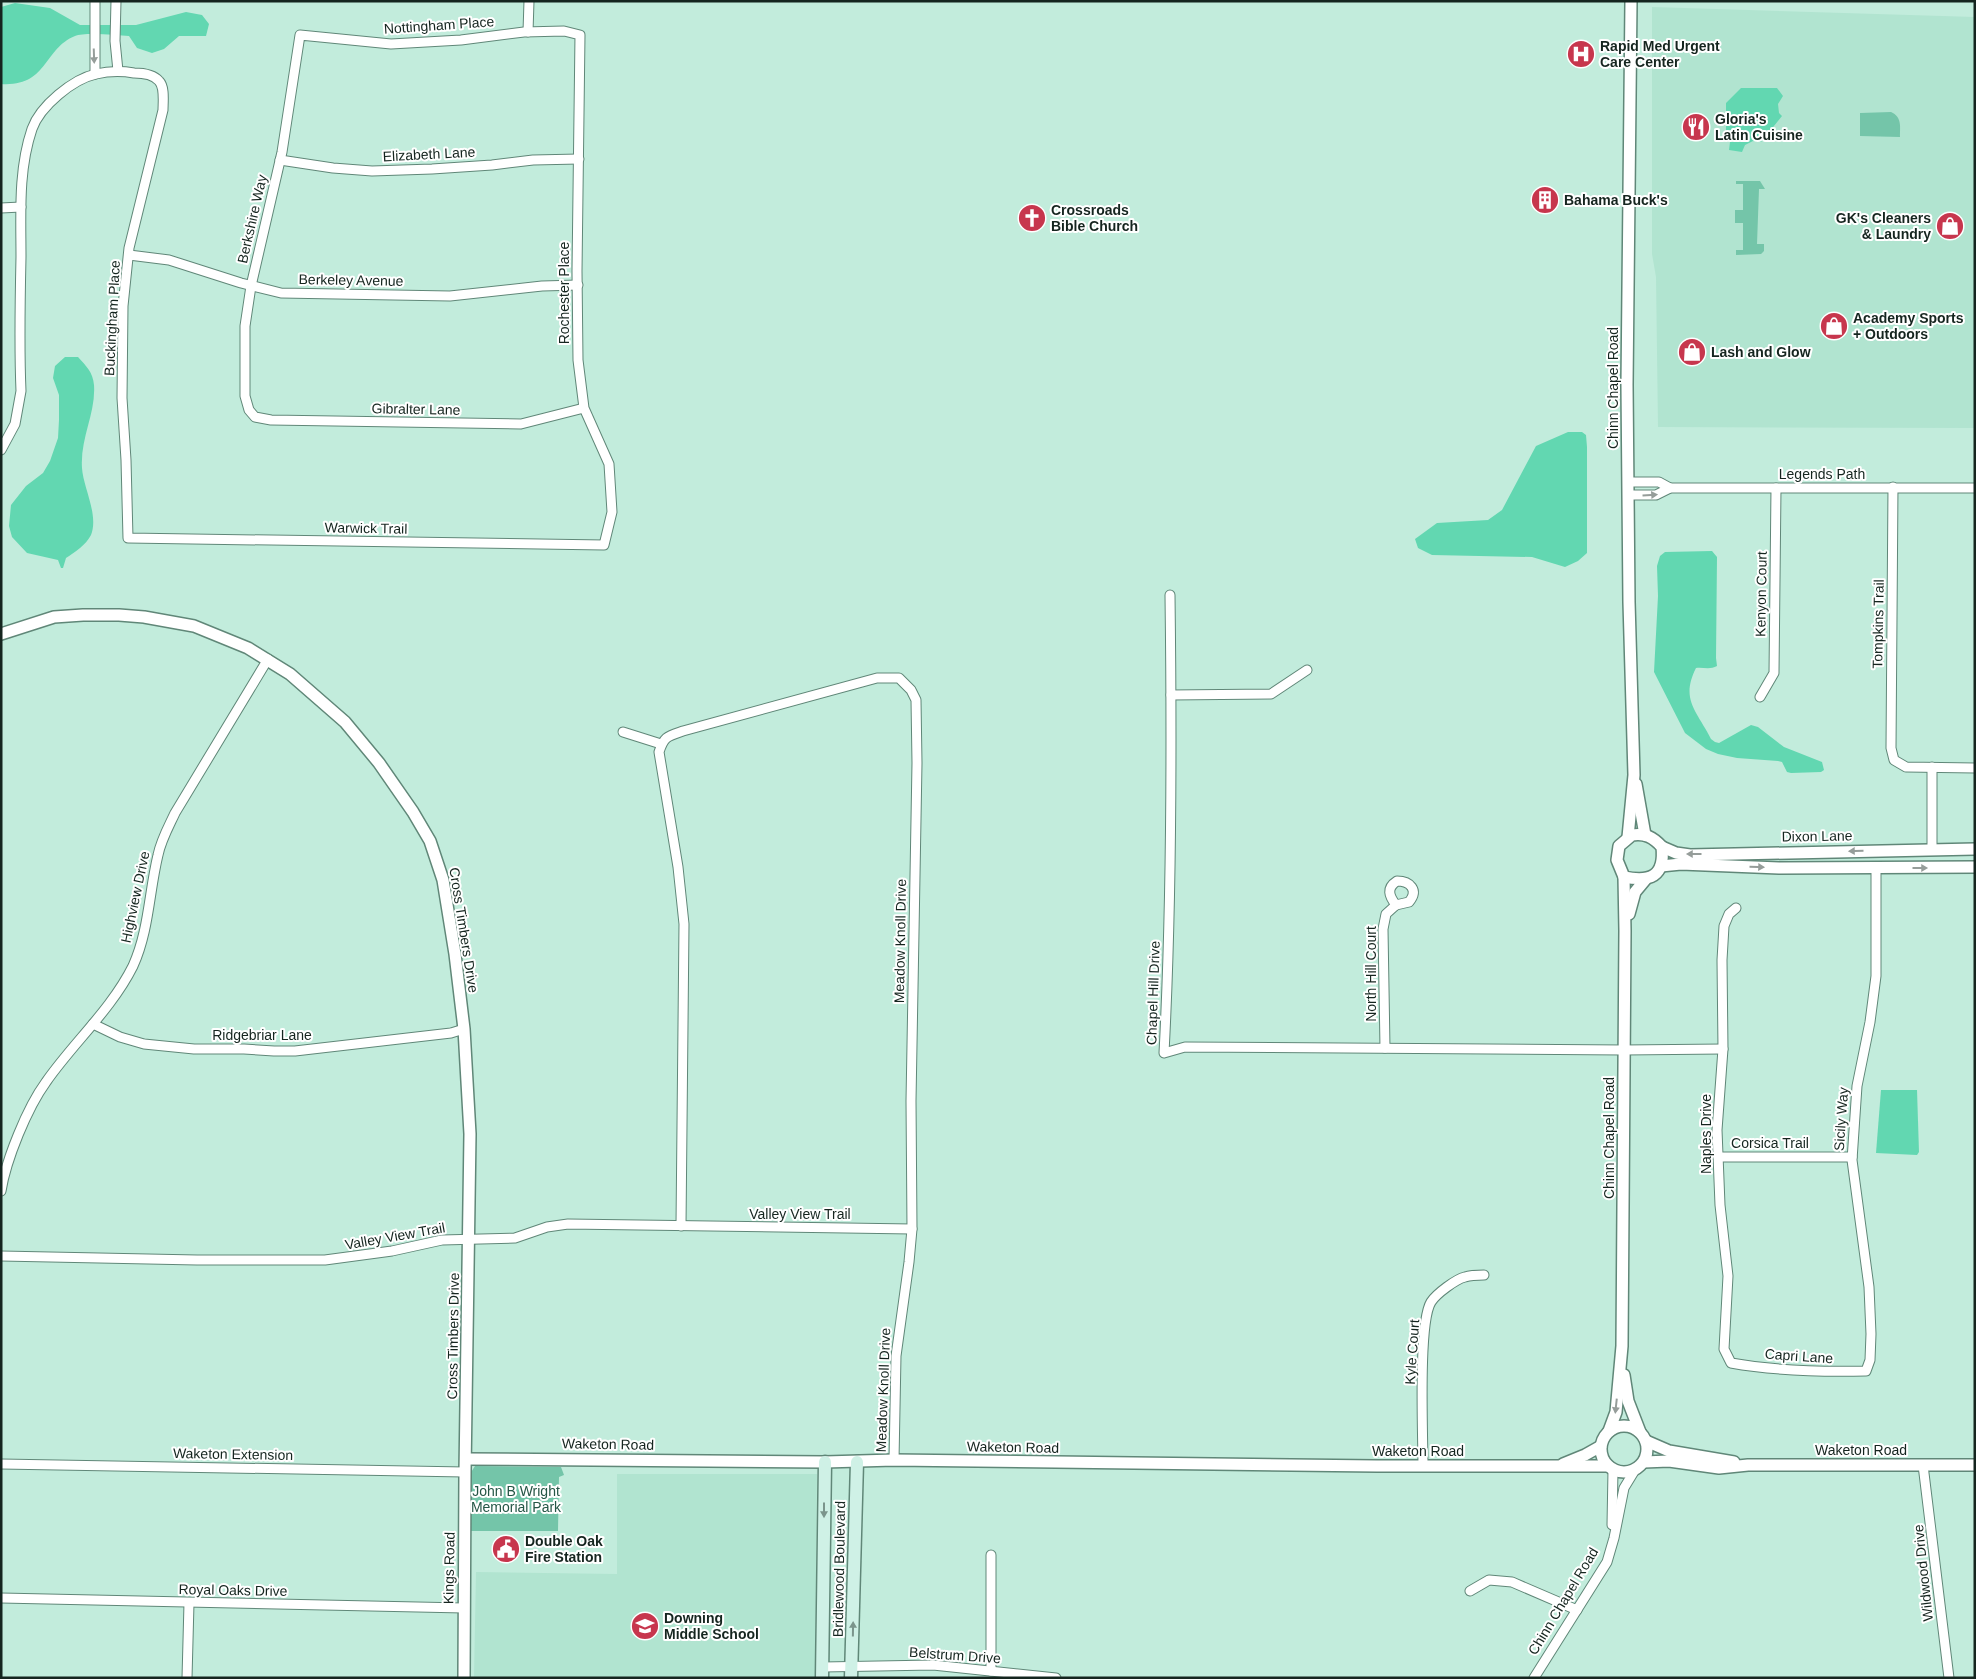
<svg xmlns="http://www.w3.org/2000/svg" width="1976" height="1679" viewBox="0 0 1976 1679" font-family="Arial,sans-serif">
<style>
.built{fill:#b1e4d0}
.green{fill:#74c5a9}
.water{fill:#62d7b1}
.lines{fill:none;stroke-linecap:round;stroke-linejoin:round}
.minor-casing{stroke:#608778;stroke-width:11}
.tertiary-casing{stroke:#608778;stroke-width:14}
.secondary-casing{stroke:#608778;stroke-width:15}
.minor{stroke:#fff;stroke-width:9}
.tertiary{stroke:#fff;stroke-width:11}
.secondary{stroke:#cff1e6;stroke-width:12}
.oneway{fill:#969d9a}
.oneway2{fill:#7b958c}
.labels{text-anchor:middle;stroke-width:4;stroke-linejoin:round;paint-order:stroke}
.street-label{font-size:14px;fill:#15251f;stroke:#fff}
.poi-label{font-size:14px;font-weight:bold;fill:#15251f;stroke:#fff;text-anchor:start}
.park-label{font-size:14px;fill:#255646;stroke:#fff}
</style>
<rect width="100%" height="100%" fill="#c2ecdc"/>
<g class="built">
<polygon points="1652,7 1975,17 1975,428 1658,427 1656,277 1652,254"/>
<polygon points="617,1474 817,1474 815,1678 474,1678 476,1572 617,1574"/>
</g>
<g class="green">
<path d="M1891,112C1902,117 1900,126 1900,137L1860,136V113Z"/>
<polygon points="1736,181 1760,181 1765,189 1759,189 1757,244 1764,244 1764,251 1761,254 1736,255 1736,250 1743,250 1743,223 1735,223 1735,210 1743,210 1743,184 1736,184"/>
<polygon points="475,1466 561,1467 564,1475 559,1477 558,1531 469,1531 470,1474"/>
</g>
<g class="water">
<path d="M15,3L50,8L80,25H136L186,12L202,15L209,24L206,36H179L164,49L152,53L137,48L129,36C117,35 84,32 75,36C43,49 48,87 1,84V7Z"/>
<polygon points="1741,88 1777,88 1783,96 1778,104 1779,113 1782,116 1761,142 1753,141 1745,145 1742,152 1729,150 1730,142 1726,134 1726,103"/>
<path d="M65,357H78C86,366 93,372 94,385C96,413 80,438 82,468C83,487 99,515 91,535C86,545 75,552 66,558L63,568H61L58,560L27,553L12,537L9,526L11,505L26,486L43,473L50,461L58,438L59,420V395L53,378L55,366Z"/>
<polygon points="1568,432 1582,432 1586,435 1587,447 1587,553 1578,561 1565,567 1532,557 1432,555 1418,548 1415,539 1437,523 1488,520 1502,510 1536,446"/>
<path d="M1665,552L1712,551L1717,557L1716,658L1717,666C1710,670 1703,667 1696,668C1680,700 1697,711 1711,739L1715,742L1719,743L1751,725L1758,727L1784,747L1822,762L1824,770L1821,772L1791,773L1787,772L1782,762L1778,761L1737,758L1718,754L1706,749L1685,733L1654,672L1658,596L1657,566L1660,556Z"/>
<polygon points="1881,1090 1917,1090 1919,1152 1917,1155 1876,1153"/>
</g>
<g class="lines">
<defs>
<g id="minor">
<polyline points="116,1 115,41 118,71"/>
<polyline points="528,32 529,1"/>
<polyline points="95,74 95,1"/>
<polyline points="280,160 333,168 372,171 432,169 492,165 533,160 579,159"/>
<polyline points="1,208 21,207"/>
<polyline points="129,255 169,260 241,283 281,293 450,296 542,286 578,285"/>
<path d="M1,450L15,424L21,391C19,346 20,302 21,257C21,215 18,170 32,129C40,106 73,79 96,74C109,71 122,71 134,73C142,73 153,74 159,81C165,87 163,102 163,110L129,248L123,306L122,398L126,460L128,538L604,545L612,512L609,464L584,408L578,360L577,271L580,35L564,31L524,32L461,40L391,44L300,35L282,152L251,286L245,326V396L249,410L255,417L271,420L521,424L584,408"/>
<polyline points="1628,482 1659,482 1670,488"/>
<polyline points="1893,487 1891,748 1894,760 1906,767 1975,768"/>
<polyline points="1628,495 1656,495 1670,488 1975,488"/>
<path d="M1170,595C1172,747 1172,900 1164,1053L1185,1047L1624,1050L1723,1049"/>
<polyline points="1171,695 1271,694 1307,670"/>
<polyline points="1760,697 1774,673 1776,488"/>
<polyline points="623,732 661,744"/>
<polyline points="1932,850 1932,767"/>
<path d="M1397,881C1410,881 1419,890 1409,902L1396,905C1389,896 1386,888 1397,881Z"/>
<path d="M1736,908L1729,914L1724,926L1722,960L1723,1049L1717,1130L1720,1205L1728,1276L1724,1349L1731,1363C1775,1371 1821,1372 1866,1371L1870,1360L1871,1334L1869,1287L1852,1160L1857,1086L1870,1022L1876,976V868"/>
<polyline points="93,1024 120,1037 144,1044 194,1049 244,1049 274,1051 295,1051 451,1033 464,1029"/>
<polyline points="1385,1048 1383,929 1386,914 1396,905"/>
<polyline points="1718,1157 1852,1157"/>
<path d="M1,1191C6,1160 27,1108 46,1082C73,1043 111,1010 133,966C149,931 149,892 158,855C161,840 169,826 175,813L268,659"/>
<path d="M681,1226L684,924L678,867L659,752C664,736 668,736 683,731L877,678H899L911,690L916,700L917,763L911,1101L912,1229L909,1262L896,1356L894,1460"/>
<polyline points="1,1256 197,1260 325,1260 392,1251 442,1240 515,1238 547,1227 568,1224 912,1229"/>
<polyline points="1,1464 465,1472"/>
<polyline points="1923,1465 1949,1678"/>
<path d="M1423,1466C1423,1436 1418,1323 1431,1302C1436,1294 1456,1279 1465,1277C1471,1275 1478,1275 1484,1275"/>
<polyline points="1612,1525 1613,1470"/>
<polyline points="991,1555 991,1671"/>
<polyline points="1470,1591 1489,1580 1512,1582 1577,1610"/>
<polyline points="1,1598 464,1608"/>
<polyline points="823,1667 933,1665 1056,1678"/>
<polyline points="187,1678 189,1603"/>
<polyline points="1534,1678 1607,1562 1614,1538 1624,1488 1635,1470"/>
</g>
<g id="tertiary">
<polyline points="1,634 54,617 83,615 119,615 144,617 194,626 248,648 290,674 345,722 379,763 413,812 430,841 443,880 455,954 464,1029 470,1134 465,1472 464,1678"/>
<polyline points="1636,784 1645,835"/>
<path d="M1632,835C1645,833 1653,837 1662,847C1665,877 1650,882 1624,877L1617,860L1619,846Z"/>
<polyline points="1628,837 1634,775 1629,602 1627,385 1631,1"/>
<polyline points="1662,847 1676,853 1690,855 1975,849"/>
<polyline points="1661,866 1681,864 1779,868 1975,867"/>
<polyline points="1629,914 1635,892 1645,880"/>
<polyline points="1624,1375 1628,1401 1640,1432"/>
<circle cx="1624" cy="1449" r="23"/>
<polyline points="1609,1431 1616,1412 1622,1346 1625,931 1624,877"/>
<polyline points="1646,1441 1669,1451 1734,1462"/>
<polyline points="466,1459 825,1462 894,1460 1377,1466 1608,1466"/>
<polyline points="1644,1462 1669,1461 1719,1468 1748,1465 1975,1465"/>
<polyline points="1563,1464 1585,1455 1601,1446"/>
</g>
<g id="secondary">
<polyline points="822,1678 825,1462"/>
<polyline points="851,1678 857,1462"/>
</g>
</defs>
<use href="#minor" class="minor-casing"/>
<use href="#tertiary" class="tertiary-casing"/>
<use href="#secondary" class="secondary-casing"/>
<use href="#minor" class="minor"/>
<use href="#tertiary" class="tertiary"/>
<use href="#secondary" class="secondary"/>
</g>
<defs><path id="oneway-solid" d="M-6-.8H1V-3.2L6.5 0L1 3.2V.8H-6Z" transform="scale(1.25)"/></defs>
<g class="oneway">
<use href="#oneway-solid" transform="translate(94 56) rotate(88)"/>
<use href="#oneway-solid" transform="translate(1650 495) rotate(-4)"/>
<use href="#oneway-solid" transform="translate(1856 851) rotate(179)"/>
<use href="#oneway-solid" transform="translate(1694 854) rotate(180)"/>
<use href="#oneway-solid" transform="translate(1757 867) rotate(2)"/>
<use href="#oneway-solid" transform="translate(1920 868)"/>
<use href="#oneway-solid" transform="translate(1616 1406) rotate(96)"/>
</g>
<g class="oneway2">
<use href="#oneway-solid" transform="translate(824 1510) rotate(90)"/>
<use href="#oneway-solid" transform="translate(853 1629) rotate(-89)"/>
</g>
<defs>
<symbol id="hospital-disc" viewBox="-11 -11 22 22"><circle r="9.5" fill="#c7364d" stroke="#fff"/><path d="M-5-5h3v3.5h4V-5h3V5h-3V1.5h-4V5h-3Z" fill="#fff"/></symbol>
<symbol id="restaurant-disc" viewBox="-11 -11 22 22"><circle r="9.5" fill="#c7364d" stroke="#fff"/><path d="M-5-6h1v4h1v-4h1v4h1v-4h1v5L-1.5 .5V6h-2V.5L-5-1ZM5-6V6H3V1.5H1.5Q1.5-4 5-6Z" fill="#fff"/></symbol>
<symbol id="building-disc" viewBox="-11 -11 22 22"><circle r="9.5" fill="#c7364d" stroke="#fff"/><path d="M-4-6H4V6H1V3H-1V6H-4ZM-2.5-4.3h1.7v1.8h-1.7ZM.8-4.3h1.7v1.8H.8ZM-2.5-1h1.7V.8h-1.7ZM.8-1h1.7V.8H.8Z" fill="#fff"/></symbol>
<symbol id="church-disc" viewBox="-11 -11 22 22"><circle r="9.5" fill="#c7364d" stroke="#fff"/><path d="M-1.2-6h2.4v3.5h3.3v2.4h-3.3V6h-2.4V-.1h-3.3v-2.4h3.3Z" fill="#fff"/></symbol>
<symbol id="shop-disc" viewBox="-11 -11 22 22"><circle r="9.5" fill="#c7364d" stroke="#fff"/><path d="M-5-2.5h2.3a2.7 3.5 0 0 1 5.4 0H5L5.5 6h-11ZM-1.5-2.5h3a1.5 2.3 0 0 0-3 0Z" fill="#fff"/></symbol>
<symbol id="civic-disc" viewBox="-11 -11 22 22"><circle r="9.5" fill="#c7364d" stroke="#fff"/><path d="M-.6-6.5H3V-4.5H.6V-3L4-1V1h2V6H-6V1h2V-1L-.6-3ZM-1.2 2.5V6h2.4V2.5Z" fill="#fff"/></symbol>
<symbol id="school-disc" viewBox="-11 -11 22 22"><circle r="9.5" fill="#c7364d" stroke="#fff"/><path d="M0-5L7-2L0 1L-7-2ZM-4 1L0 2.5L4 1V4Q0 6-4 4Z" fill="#fff"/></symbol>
</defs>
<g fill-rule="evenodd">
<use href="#hospital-disc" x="1565" y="38" width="32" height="32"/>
<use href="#restaurant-disc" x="1680" y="111" width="32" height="32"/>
<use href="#building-disc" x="1529" y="184" width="32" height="32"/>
<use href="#church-disc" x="1016" y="202" width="32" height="32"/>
<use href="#shop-disc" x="1934" y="210" width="32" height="32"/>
<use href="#shop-disc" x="1818" y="310" width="32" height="32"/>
<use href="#shop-disc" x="1676" y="336" width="32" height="32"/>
<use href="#civic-disc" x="490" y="1533" width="32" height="32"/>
<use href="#school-disc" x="629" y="1610" width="32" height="32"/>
</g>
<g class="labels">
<g class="street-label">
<text transform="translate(439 25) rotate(-4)" y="5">Nottingham Place</text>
<text transform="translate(429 154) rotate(-3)" y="5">Elizabeth Lane</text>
<text transform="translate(252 219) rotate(-77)" y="5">Berkshire Way</text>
<text transform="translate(351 280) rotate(1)" y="5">Berkeley Avenue</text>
<text transform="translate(564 293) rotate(-90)" y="5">Rochester Place</text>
<text transform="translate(112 318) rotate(-87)" y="5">Buckingham Place</text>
<text transform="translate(1613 388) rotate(-90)" y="5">Chinn Chapel Road</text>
<text transform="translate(416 409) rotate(1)" y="5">Gibralter Lane</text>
<text x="1822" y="479">Legends Path</text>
<text transform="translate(366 528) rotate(1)" y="5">Warwick Trail</text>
<text transform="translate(1761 594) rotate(-89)" y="5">Kenyon Court</text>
<text transform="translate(1878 624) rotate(-89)" y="5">Tompkins Trail</text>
<text transform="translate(1817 836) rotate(-1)" y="5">Dixon Lane</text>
<text transform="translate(135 897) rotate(-78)" y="5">Highview Drive</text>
<text transform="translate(464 930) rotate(81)" y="5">Cross Timbers Drive</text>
<text transform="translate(900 941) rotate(-89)" y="5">Meadow Knoll Drive</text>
<text transform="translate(1371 974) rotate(-90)" y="5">North Hill Court</text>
<text transform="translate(1153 993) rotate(-88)" y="5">Chapel Hill Drive</text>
<text x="262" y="1040">Ridgebriar Lane</text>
<text transform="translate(1841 1119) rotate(-86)" y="5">Sicily Way</text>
<text transform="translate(1706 1134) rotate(-90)" y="5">Naples Drive</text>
<text transform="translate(1609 1138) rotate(-90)" y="5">Chinn Chapel Road</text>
<text x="1770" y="1148">Corsica Trail</text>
<text x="800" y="1219">Valley View Trail</text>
<text transform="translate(395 1236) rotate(-10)" y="5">Valley View Trail</text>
<text transform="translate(453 1336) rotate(-89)" y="5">Cross Timbers Drive</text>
<text transform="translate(1412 1352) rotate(-86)" y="5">Kyle Court</text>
<text transform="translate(1799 1356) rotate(4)" y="5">Capri Lane</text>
<text transform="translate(883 1390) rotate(-88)" y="5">Meadow Knoll Drive</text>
<text transform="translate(608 1444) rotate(1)" y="5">Waketon Road</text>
<text transform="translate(1013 1447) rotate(1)" y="5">Waketon Road</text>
<text x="1861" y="1455">Waketon Road</text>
<text x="1418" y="1456">Waketon Road</text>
<text transform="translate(233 1454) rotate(1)" y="5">Waketon Extension</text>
<text transform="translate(449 1568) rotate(-89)" y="5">Kings Road</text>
<text transform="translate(839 1569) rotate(-89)" y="5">Bridlewood Boulevard</text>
<text transform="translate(1923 1573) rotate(-96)" y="5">Wildwood Drive</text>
<text transform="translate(233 1590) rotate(1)" y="5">Royal Oaks Drive</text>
<text transform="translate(1563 1601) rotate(-59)" y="5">Chinn Chapel Road</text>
<text transform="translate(955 1655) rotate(4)" y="5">Belstrum Drive</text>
</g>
<g class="poi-label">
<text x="1600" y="51">Rapid Med Urgent<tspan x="1600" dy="16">Care Center</tspan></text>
<text x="1715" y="124">Gloria's<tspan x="1715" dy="16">Latin Cuisine</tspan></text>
<text x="1564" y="205">Bahama Buck's</text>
<text x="1051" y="215">Crossroads<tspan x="1051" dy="16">Bible Church</tspan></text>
<text x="1931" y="223" text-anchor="end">GK's Cleaners<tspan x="1931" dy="16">&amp; Laundry</tspan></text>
<text x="1853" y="323">Academy Sports<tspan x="1853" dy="16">+ Outdoors</tspan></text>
<text x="1711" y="357">Lash and Glow</text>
<text x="525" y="1546">Double Oak<tspan x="525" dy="16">Fire Station</tspan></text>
<text x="664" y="1623">Downing<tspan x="664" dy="16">Middle School</tspan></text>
</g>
<g class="park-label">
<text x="516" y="1496">John B Wright<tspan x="516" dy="16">Memorial Park</tspan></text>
</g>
</g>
<rect width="1976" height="1679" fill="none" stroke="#15251f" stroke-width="5"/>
</svg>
